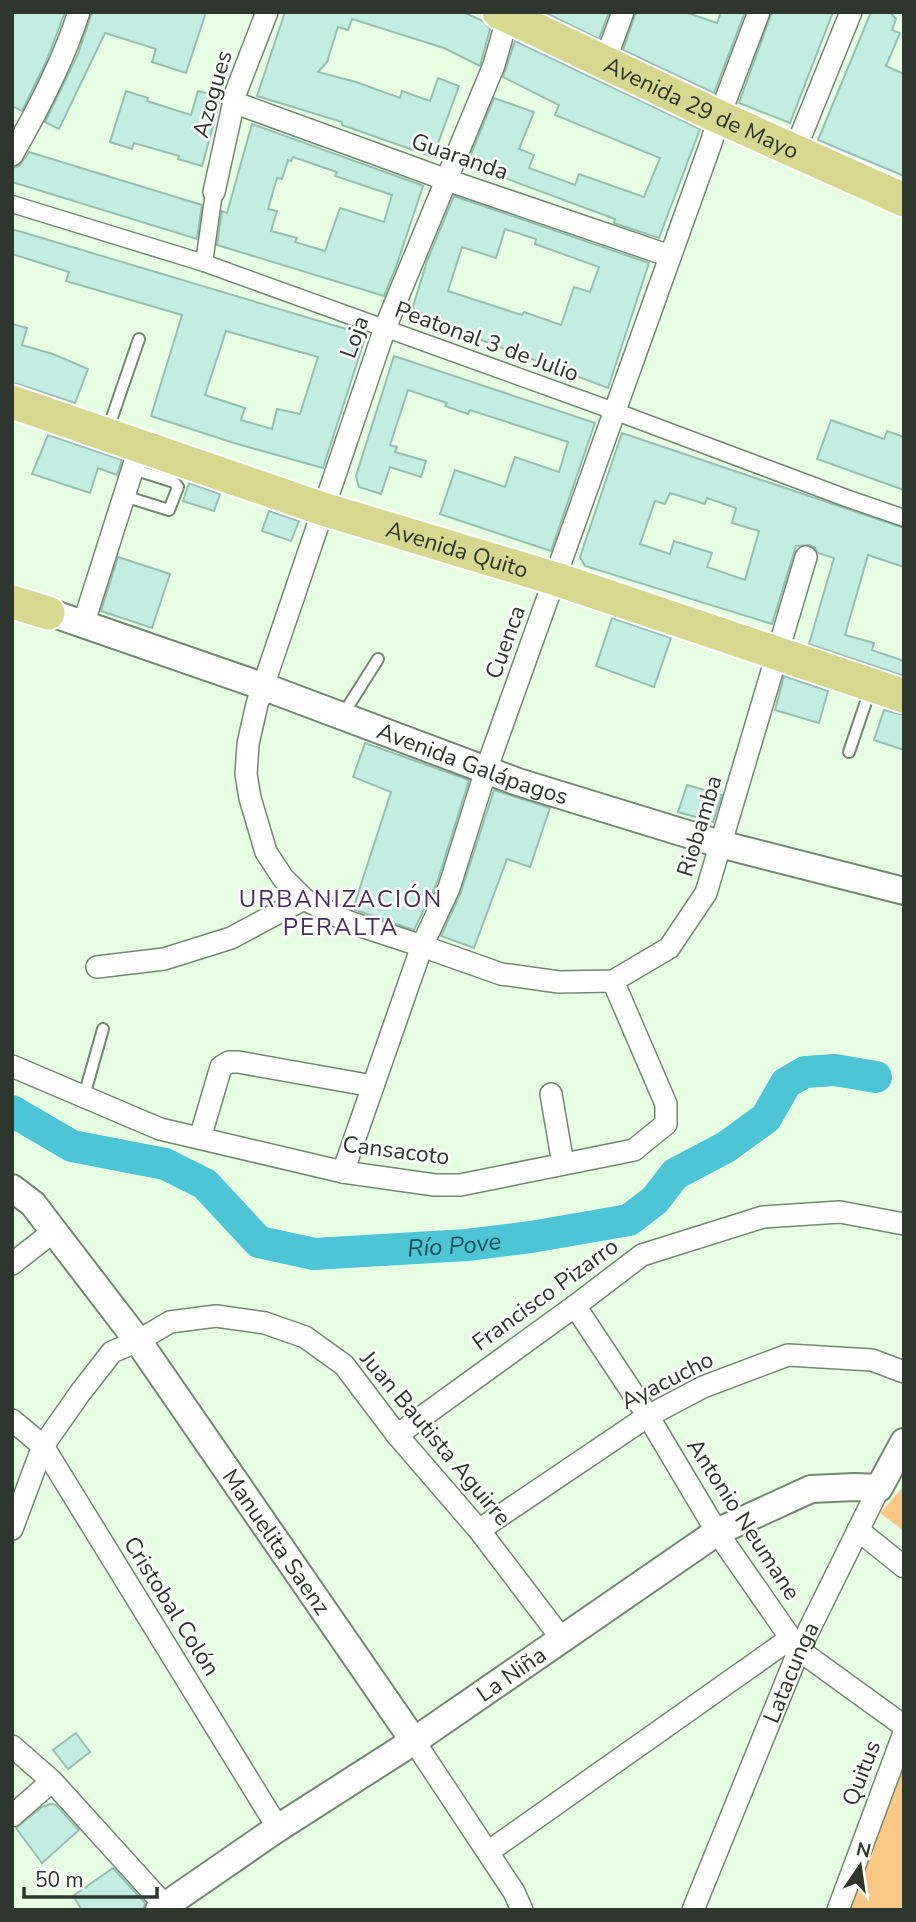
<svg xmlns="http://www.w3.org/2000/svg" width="916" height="1922" viewBox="0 0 916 1922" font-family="'Nunito Sans',sans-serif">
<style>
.green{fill:#f8c884}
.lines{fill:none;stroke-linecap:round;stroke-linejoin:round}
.river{stroke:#4dc5d7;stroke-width:32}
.building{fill:#c4ede1;stroke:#97beb3;stroke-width:2;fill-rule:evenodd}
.service-casing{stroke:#728870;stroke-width:14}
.pedestrian-casing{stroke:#728870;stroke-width:19}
.minor-casing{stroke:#728870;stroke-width:24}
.tertiary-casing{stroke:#728870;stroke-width:30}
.primary-casing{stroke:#fff;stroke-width:37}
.service{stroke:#fff;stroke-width:10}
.pedestrian{stroke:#fff;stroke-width:16}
.minor{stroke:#fff;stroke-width:21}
.tertiary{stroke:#fff;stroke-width:26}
.primary{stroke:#d7d790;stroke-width:33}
.labels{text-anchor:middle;stroke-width:5;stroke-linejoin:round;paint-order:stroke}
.street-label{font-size:23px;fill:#2e372d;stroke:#fff}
.neighbourhood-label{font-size:24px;letter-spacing:2px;fill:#4d2c65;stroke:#fff}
.water-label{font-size:24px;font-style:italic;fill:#1c4f57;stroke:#fff}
</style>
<rect width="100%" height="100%" fill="#e6ffe3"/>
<g class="green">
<polygon points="904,1486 904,1531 880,1513"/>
<polygon points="904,1759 904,1910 842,1910"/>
</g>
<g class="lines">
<path class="river" id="s1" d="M12,1111L72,1146L165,1164L205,1184L259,1242L314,1254L467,1245L531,1237L629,1220L655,1200L675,1174L726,1147L766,1118L786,1083L805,1072L835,1070L876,1077"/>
</g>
<g class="building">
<polygon points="12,12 65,12 46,62 22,111 12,106"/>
<polygon points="92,12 206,12 186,73 152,62 156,49 105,33 59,129 45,122 78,54"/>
<polygon points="285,12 463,12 483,21 490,29 480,66 444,48 352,19 348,30 338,27 327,62 318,72 356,82 400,98 402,91 430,101 438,78 459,86 433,157 342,125 342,122 257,96"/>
<polygon points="544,12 609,12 599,39"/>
<polygon points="636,12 685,12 717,23 721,12 745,12 714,93 623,50"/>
<polygon points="772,12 833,12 790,123 739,103"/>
<polygon points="871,12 890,12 896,19 892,30 900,33 886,66 904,74 904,176 818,140"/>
<polygon points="515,41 700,129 659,238 614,223 615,219 467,164 494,98 534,112 519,149 534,155 529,168 575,185 579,174 644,197 660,158 555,115 559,105 503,77"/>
<polygon points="126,91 148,98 147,101 191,115 198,91 221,97 202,166 178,159 179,156 134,143 132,149 110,142"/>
<path d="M252,124L421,185L423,186L396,267L384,296L217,245L222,211L227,213ZM293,157L337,172L335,176L392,195L384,222L340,208L325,251L295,242L297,238L271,231L277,211L268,209L277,178L282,179L288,160L291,161Z"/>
<polygon points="29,152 202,205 197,239 12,182 12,168 19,166"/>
<path d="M454,196L649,263L608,388L460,332L410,316L427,261ZM505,229L536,239L535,244L599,267L590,292L574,287L561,325L524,312L522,315L448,291L462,247L496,258Z"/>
<path d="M12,229L366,335L323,468L234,443L151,416L182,315L66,281L69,272L12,254ZM226,331L318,357L300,414L277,409L272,429L241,420L245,408L205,395Z"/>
<polygon points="12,324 27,328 22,345 53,354 88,369 75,403 18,384 12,383"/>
<polygon points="394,356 595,423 551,551 440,514 455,470 505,487 515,457 559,472 568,442 470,410 468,414 445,406 447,403 408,390 390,445 397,447 395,452 426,461 421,477 390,467 381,494 359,487 356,476"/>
<polygon points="831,420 884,439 887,431 904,437 904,490 817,459"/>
<path d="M622,433L904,528V567L868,555L845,635L874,643L872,650L904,661V676L809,644L834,558L818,553L815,548L810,545L796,546L772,624L585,566L580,557ZM670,493L705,504L707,498L736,508L732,523L759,531L745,580L707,567L712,553L674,541L670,554L640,544L655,501L665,504Z"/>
<polygon points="48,435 122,460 117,475 98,468 90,493 32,474"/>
<polygon points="189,483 220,494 214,511 183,501"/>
<polygon points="269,511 299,521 291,541 262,531"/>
<polygon points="118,557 170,574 152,628 101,611"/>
<polygon points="612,618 671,638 654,687 596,666"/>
<polygon points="784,676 828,691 819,723 775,710"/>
<polygon points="884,710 904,715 904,750 874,740"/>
<polygon points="365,743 469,780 437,883 414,930 353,909 391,792 353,777"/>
<polygon points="687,785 722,795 713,822 678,812"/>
<polygon points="494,790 550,808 530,867 507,859 474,948 441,936 461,892"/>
<polygon points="76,1733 90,1752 68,1769 53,1750"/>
<polygon points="50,1804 56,1805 79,1830 42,1863 16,1828 42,1807"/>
<polygon points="113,1868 145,1903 143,1910 82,1910 73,1896"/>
</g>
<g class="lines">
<defs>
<g id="service">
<polyline points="107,432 139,339"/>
<polyline points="124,496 169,510 178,487 174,482 133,469"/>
<polyline points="342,716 378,659"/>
<polyline points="849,752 871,687"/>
<polyline points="84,1096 103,1029"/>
</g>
<g id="pedestrian">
<polyline points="12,204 204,263 614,411 846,498 904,518"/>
<polyline points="204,263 214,192"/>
</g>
<g id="minor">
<polyline points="509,12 494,65 385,328 257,704 248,744 246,774 250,798 266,852 283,878 304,899 349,922 422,946 501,974 559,982 613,981 669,948 706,893 806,557"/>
<polyline points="605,61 623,12"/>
<polyline points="233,102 447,180 670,256"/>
<polyline points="795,150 851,12"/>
<path d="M12,155C38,110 63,62 79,12"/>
<polyline points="214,192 236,92 267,12"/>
<polyline points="83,625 140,446"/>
<polyline points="97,967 164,959 231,938 304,899"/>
<polyline points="12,1066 160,1129 343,1172 435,1185 460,1185 634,1150 666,1124 666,1104 613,981"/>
<polyline points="551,1094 563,1164"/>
<polyline points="200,1138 221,1067 229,1062 238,1062 373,1086"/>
<polyline points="343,1172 422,946 449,888 486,770 711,143 719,117 759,12"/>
<polyline points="12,1264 54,1231"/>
<polyline points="575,1306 648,1416 717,1532 799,1650 904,1726"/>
<polyline points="12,1420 43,1446 278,1828"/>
<polyline points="397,1435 575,1306 642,1255 763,1217 840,1212 904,1224"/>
<polyline points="12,1529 43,1446 80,1393 112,1352 138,1341 170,1322 216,1316 265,1323 305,1337 344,1365 397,1435 479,1530 562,1639"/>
<polyline points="479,1530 648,1416 703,1387 788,1355 872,1360 904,1372"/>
<polyline points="858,1530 904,1567"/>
<polyline points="414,1741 514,1892 522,1910"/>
<polyline points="12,1746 52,1781 169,1910"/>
<polyline points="12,1816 52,1781"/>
<polyline points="488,1852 791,1638"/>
<path id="s2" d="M693,1910L799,1650L879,1488"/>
<polyline points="838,1910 904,1733"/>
</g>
<g id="tertiary">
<path id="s3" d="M31,606L262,686L518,782L720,844L904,891"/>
<path id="s4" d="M12,1188L33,1204L138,1341L414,1741"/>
<path id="s5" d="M159,1910L278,1828L414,1741L717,1532L811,1489L855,1487L879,1488L904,1442"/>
</g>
<g id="primary">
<path id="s6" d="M499,12L719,117L904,200"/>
<path id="s7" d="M12,402L323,509L556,579L904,696"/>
<polyline points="12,602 48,613"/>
</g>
</defs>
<use href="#service" class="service-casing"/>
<use href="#pedestrian" class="pedestrian-casing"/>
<use href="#minor" class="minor-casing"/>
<use href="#tertiary" class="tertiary-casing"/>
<use href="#primary" class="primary-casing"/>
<use href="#service" class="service"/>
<use href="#pedestrian" class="pedestrian"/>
<use href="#minor" class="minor"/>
<use href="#tertiary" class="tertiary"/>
<use href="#primary" class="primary"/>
</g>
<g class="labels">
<g class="street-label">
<text transform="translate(212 94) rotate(-74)" y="8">Azogues</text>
<text dy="8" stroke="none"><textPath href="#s6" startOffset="224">Avenida 29 de Mayo</textPath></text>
<text transform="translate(460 156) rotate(19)" y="8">Guaranda</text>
<text transform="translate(354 337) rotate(-70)" y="8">Loja</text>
<text transform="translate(487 341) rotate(20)" y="8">Peatonal 3 de Julio</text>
<text dy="8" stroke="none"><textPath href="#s7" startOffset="469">Avenida Quito</textPath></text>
<text transform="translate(505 642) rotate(-70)" y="8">Cuenca</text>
<text dy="8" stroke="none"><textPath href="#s3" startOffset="469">Avenida Galápagos</textPath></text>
<text transform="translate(699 826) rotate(-73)" y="8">Riobamba</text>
<text transform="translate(396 1150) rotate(7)" y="8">Cansacoto</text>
<text transform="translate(545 1294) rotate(-36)" y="8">Francisco Pizarro</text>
<text transform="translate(667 1380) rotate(-27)" y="8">Ayacucho</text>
<text transform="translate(436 1438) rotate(50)" y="8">Juan Bautista Aguirre</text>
<text transform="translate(744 1519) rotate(57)" y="8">Antonio Neumane</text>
<text dy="8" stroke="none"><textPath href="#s4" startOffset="443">Manuelita Saenz</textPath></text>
<text transform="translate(172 1606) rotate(58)" y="8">Cristobal Colón</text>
<text dy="8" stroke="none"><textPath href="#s2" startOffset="257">Latacunga</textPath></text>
<text dy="8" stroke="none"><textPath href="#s5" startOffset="424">La Niña</textPath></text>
<text transform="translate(861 1773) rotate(-69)" y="8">Quitus</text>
</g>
<g class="neighbourhood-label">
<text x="341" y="907">URBANIZACIÓN<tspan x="341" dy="28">PERALTA</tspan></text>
</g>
<g class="water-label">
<text dy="8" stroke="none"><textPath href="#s1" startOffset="485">Río Pove</textPath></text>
</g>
</g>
<rect width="916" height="1922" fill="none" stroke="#2e372d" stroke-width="28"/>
<g transform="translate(860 1866) rotate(13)" stroke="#ffffff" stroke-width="5" paint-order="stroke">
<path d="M0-5L12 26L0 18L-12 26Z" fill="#2e372d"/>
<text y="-10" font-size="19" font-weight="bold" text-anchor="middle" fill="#2e372d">N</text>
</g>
<path d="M24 1887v10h133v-10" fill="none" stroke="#2e372d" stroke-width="3.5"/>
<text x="35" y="1887" font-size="21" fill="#2e372d" stroke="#ffffff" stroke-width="5" paint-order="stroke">50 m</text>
</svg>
